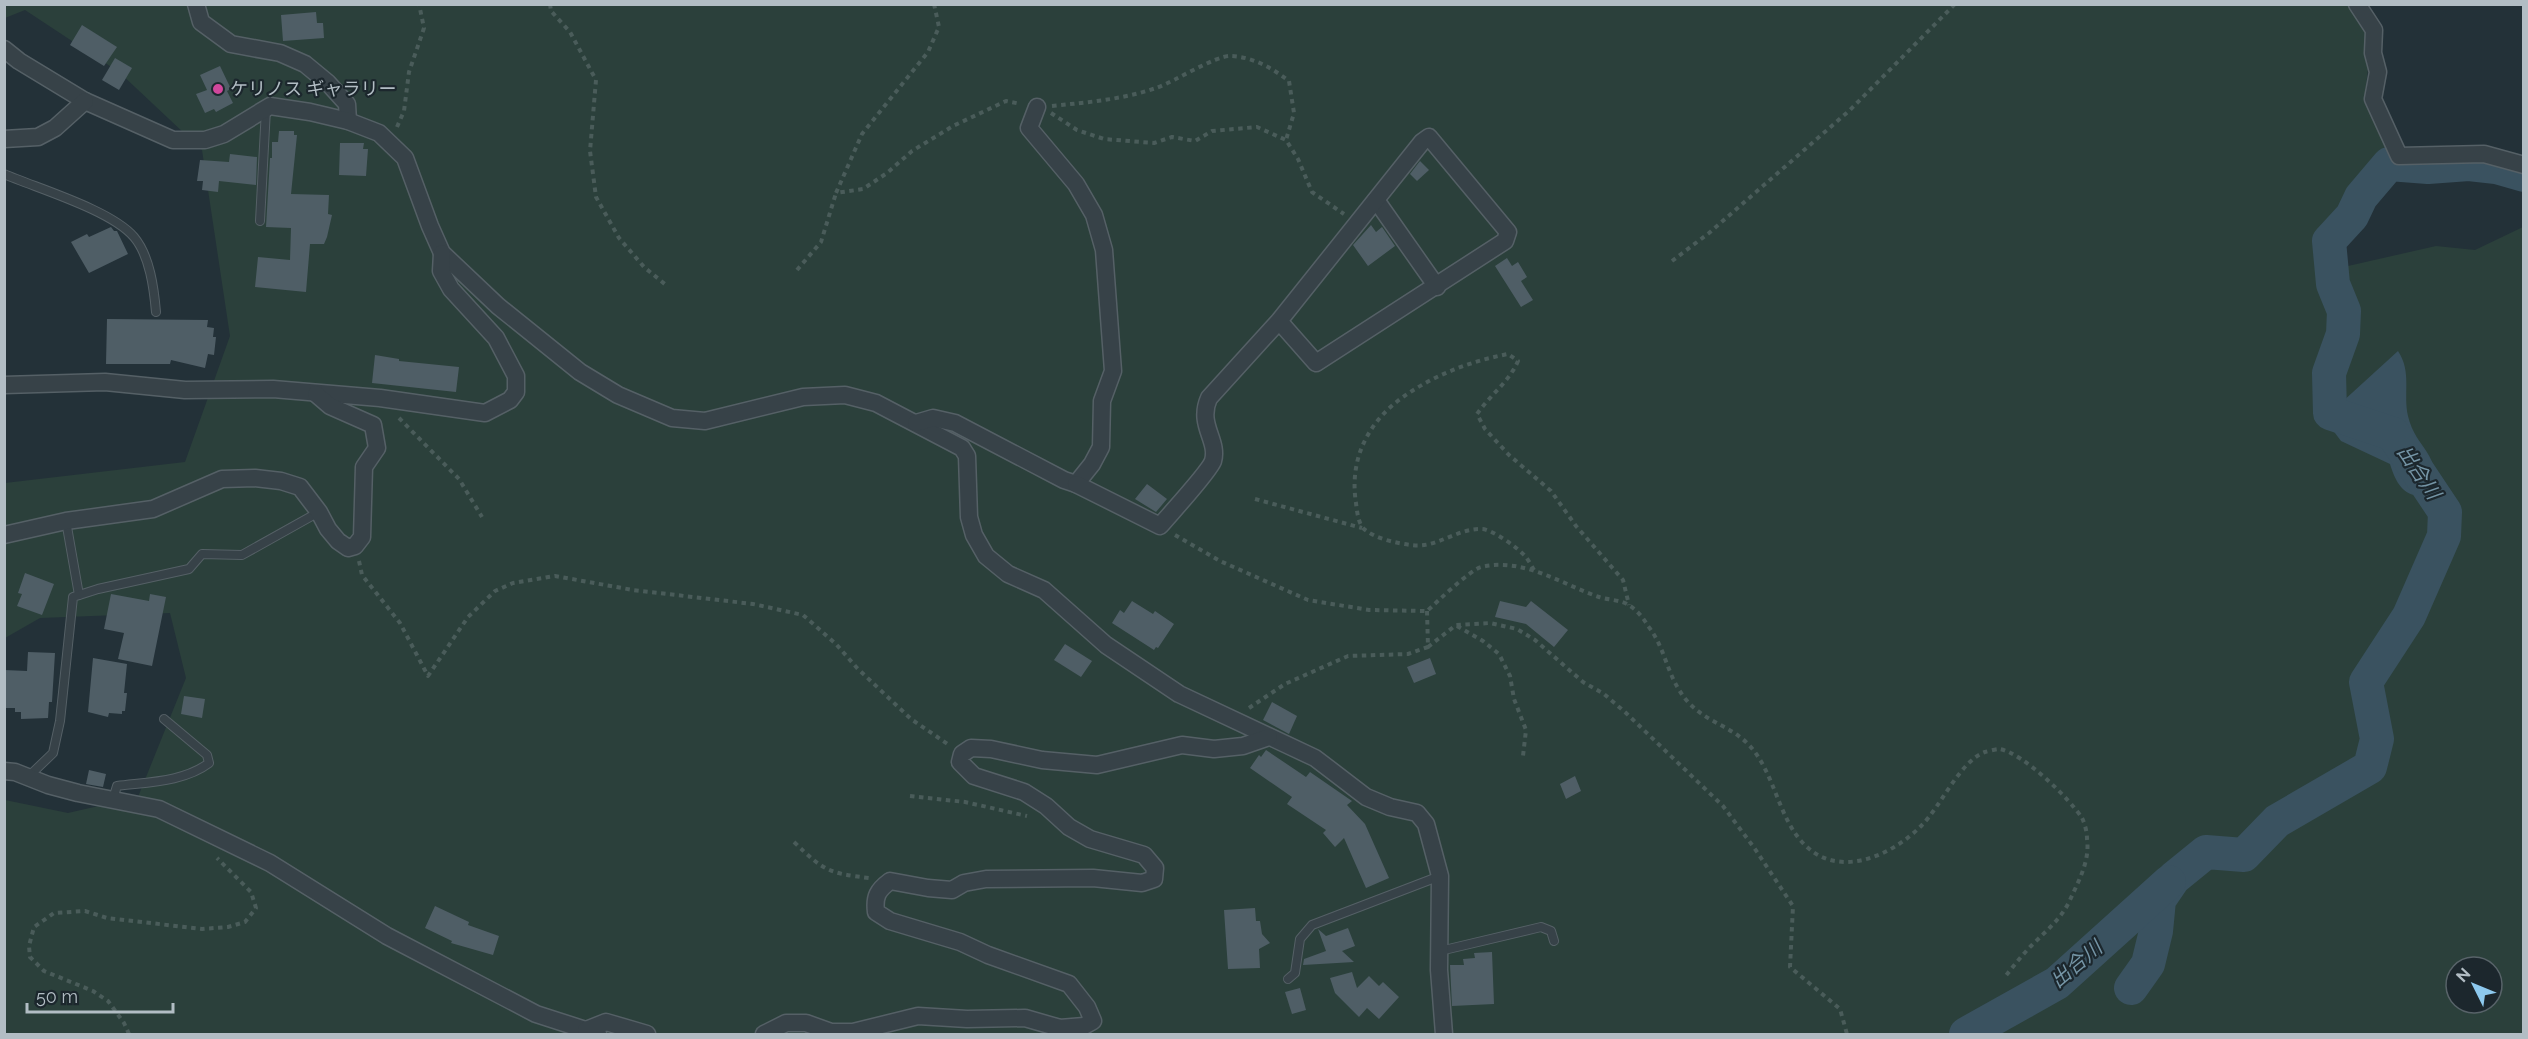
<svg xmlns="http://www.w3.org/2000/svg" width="2528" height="1039" viewBox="0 0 2528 1039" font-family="Raleway,'Noto Sans JP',sans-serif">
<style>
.green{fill:#2b403b;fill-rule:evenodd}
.water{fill:#3a5260}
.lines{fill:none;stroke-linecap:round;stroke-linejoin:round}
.river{stroke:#3a5260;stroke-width:34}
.building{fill:#4f5e66}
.lane-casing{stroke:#556066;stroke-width:10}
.street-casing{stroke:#556066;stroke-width:19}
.path{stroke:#4a5c5a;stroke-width:4;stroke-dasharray:4.5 4.5;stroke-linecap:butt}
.lane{stroke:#374248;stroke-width:8}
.street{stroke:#374248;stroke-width:16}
.hotel-dot{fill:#d1479c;stroke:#1c272d;stroke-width:2}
.labels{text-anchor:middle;stroke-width:4.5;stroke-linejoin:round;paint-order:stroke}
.poi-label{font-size:18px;fill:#b2bdc4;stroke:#1c272d;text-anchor:start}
.water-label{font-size:20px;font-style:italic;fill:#7595a6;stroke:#1c272d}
</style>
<rect width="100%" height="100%" fill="#233138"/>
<path class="green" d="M5,4L2351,5L2366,33L2368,69L2364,102L2387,146L2351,188L2320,236L2326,271L2436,246L2475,250L2523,227V1034H5V800L68,813L138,797L186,678L170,613L40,618L5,638V483L185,462L230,336L202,150L119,72L25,10L5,18ZM2456,967H2492V1003H2456Z"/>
<path class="water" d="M2398,351C2412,372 2403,393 2408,416C2416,450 2442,452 2433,494C2407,501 2397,487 2390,464L2341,441L2329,425L2330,413Z"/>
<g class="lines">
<g class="river">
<polyline points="2131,988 2148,964 2156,931 2159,900 2174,878 2206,852 2244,855 2277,821 2370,767 2377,739 2366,682 2409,616 2444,536 2445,512 2393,434 2330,413 2329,373 2343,334 2344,311 2333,284 2329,241 2352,216 2361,197 2389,164 2428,167 2469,164 2496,167 2524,175"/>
<polyline points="1966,1034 2057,983 2169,882"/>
</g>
</g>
<g class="building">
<polygon points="316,12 317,23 323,23 324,38 283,41 281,15"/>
<polygon points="82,25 117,47 104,66 70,45"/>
<polygon points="115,58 132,68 119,90 102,80"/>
<polygon points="220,66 231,89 227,91 233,103 216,112 214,109 205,113 196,94 207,90 200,75"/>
<polygon points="279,131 294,131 294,135 297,135 291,194 329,195 328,214 332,215 327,237 324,244 310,244 306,292 255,287 258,257 290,260 291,228 266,227 270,158 272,158 272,142 278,142"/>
<polygon points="340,143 364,143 363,149 368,149 366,176 339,175"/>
<polygon points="230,154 257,157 256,185 219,181 218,192 202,190 203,181 197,181 200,160 229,162"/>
<polygon points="1420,161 1429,170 1417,181 1410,174"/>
<polygon points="1371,225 1376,232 1382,227 1395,246 1368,266 1353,245"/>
<polygon points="111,227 114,231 117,231 128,254 89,273 71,242 87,234 89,237"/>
<polygon points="1507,258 1512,266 1518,262 1527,277 1521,281 1533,300 1521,307 1495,266"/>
<polygon points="107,319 208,320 207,327 214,328 213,337 216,337 214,355 208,354 205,368 171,360 170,364 106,364"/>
<polygon points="375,355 399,359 399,361 459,367 456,392 372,383"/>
<polygon points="1147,484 1167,499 1156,512 1135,499"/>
<polygon points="25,573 54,584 42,615 17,606 22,594 18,593"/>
<polygon points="111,594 149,601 150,594 166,597 152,666 118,659 124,633 104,629"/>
<polygon points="1132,601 1153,614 1155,611 1174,624 1158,648 1156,647 1154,650 1112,623 1120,610 1124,613"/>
<polygon points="1500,601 1526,607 1531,601 1568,630 1554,647 1526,624 1495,617"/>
<polygon points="1065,644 1092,661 1081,677 1054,660"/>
<polygon points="28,652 55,653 52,702 49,702 48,718 21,719 21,712 15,712 15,708 4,708 4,670 27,671"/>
<polygon points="93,658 127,664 124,693 127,693 125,711 122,711 122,714 109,713 108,717 88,712"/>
<polygon points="1430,658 1436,674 1414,683 1407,667"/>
<polygon points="184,696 205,699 202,718 181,714"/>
<polygon points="1272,702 1297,716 1289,734 1263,720"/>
<polygon points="1266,750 1306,777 1310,772 1352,801 1347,805 1365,824 1389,878 1366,888 1344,838 1335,847 1323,833 1326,830 1287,804 1292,797 1250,768 1259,755 1261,757"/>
<polygon points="89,770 106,774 103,787 86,784"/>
<polygon points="1575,776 1581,791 1566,799 1560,784"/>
<polygon points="435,906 469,922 468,925 499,936 493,955 451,943 452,941 425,928"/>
<polygon points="1255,908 1256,921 1260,921 1262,934 1270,943 1259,949 1260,968 1228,969 1224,910"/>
<polygon points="1348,928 1355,946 1342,951 1354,962 1303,965 1304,959 1326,951 1318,929 1326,936"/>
<polygon points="1492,952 1494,1004 1452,1006 1450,965 1464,965 1463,959 1475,958 1474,953"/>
<polygon points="1352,972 1357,988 1369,976 1379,986 1383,982 1399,997 1379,1019 1367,1008 1359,1017 1335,993 1330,978"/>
<polygon points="1300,988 1306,1010 1292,1014 1285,992"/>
</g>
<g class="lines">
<defs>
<g id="lane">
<path d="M4,174C39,189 111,210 134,237C150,256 154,289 156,312"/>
<polyline points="260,221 266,109"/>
<polyline points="66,521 79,595"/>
<polyline points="28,777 53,753 60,721 73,597 98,589 189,569 202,554 242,555 319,512"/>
<path d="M113,799L117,786C147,782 184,782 209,763L207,755L164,719"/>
<polyline points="1440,951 1541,927 1551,931 1554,941"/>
<polyline points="1288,979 1295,973 1300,939 1312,925 1440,876"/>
</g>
<g id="street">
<polyline points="196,4 201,22 231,44 280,53 305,64 328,83 347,104 348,121"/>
<polyline points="2357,4 2374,30 2373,53 2378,72 2373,99 2399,156 2484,154 2524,165"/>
<polyline points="4,49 19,61 85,101 173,140 205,140 224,134 270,106 310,112 348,121 379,133 405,158 430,226 442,253 498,306 580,372 618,395 672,418 705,421 803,397 845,395 876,403 962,448 967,456 969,517 974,535 986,556 1008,574 1044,590 1106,645 1179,694 1315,758 1366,797 1390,807 1417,813 1426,824 1440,876 1439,970 1444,1034"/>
<polyline points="4,139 38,137 55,128 85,101"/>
<polyline points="1376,200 1437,287"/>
<polyline points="4,385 105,382 185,390 273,389 380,398 485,413 510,400 516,392 516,376 496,338 451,289 441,271 442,253"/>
<polyline points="916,423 933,418 955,423 1064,480 1076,484 1092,464 1101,447 1102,401 1113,371 1104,250 1094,215 1076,184 1029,128 1037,107"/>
<path d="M1076,484L1160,526C1170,514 1209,472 1213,461C1219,440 1197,425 1209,398L1279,321L1422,142L1429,137L1508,232L1505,241L1316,363L1279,321"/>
<polyline points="4,535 66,521 153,509 222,479 255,478 281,481 300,487 319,512 328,529 338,541 348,548 355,546 362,537 364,467 377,448 373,425 330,406 316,394"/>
<polyline points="4,771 15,772 48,785 78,793 159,809 270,863 387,936 536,1014 598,1034"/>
<polyline points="586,1030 606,1022 647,1034"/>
<path d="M764,1034L786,1023H806L831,1032H853L918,1016L967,1019L1025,1018L1060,1028L1084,1026L1093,1021L1087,1007L1069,984L988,955L960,942L890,921L876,912C874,896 878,890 890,881L928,888L952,890L964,883L986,879L1093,878L1142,883L1154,879L1155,868L1144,855L1090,839L1069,827L1046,806L1024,792L974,776L960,762L962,754L971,748L991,749L1042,760L1097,765L1182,745L1214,749L1243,746L1269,737"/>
</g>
</defs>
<use href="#lane" class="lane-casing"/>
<use href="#street" class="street-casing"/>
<g class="path">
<polyline points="550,4 551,11 570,32 596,80 590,151 596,197 619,238 644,267 666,285"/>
<polyline points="934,4 939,27 928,52 862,134 836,193 863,189 887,173 912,151 953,126 1006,101 1021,104"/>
<path d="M1052,106C1089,102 1120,100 1156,88C1174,82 1216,55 1231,56C1253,57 1272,68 1289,81L1294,113L1286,140"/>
<polyline points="1051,113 1077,130 1104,139 1154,143 1172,137 1195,141 1212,131 1257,127 1286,140 1298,159 1312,192 1344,214"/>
<polyline points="397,127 404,111 409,72 424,28 419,4"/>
<polyline points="1672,261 1709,233 1850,110 1955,4"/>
<polyline points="797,270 821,242 836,193"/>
<polyline points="399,418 459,479 482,517"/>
<polyline points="1255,499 1362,528"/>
<path d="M1175,535L1220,561L1308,600L1369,610L1427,611C1438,601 1470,570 1481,567C1523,557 1561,584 1599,597C1608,600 1623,600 1630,606C1637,610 1644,619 1648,626C1667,650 1666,677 1688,702C1706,722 1731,726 1749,745C1776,774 1778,821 1807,847C1842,879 1894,854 1922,825C1941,806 1960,761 1985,752C1989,751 1996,749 2000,749C2024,754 2069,798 2082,818C2085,824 2087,832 2087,839C2090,861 2079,880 2070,900C2061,919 2047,930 2032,945C2022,955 2013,967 2004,978"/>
<polyline points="359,561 362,575 400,623 428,676 468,617 495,591 513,583 555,576 633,590 753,604 803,615 836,644 857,668 911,719 949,745"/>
<path d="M1534,570C1531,565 1528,559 1524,555C1517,547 1491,529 1482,529C1457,528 1436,549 1411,545C1396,543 1376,539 1364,529C1358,523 1357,511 1356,503C1349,459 1368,422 1403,397C1434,375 1471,361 1508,354L1518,361C1509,382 1490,395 1477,414L1485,429L1509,455L1551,491L1576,526L1623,580L1629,605"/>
<polyline points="1457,626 1483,641 1499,654 1510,676 1514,699 1526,730 1523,756"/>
<polyline points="1428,647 1456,625 1490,623 1517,629 1535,640 1583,682 1604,694 1626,713 1723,806 1755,849 1793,906 1790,967 1840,1009 1847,1034"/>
<polyline points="1249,708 1285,684 1348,656 1408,654 1428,647 1427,611"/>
<polyline points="910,796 965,802 1027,816"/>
<path d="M794,842C824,871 828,873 869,878"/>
<polyline points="129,1034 124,1023 108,1001 93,991 44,971 30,957 29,946 34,927 54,913 85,911 107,918 202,929 228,927 245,922 256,908 251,892 217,858"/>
</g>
<use href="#lane" class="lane"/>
<use href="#street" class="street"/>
</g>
<circle class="hotel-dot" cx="218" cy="89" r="6"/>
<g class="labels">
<g class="poi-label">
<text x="230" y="95">ケリノス ギャラリー</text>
</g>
<g class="water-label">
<text transform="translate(2419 472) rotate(56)" y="7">出合川</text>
<text transform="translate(2076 964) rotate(-40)" y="7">出合川</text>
</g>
</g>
<rect width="2528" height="1039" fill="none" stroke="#b2bdc4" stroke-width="12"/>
<g transform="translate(2474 985) rotate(313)"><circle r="28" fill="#1c272d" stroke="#586369" stroke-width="1.5"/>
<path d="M0-4.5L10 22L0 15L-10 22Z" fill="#8dc9ee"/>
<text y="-9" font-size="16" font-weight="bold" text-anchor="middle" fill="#b2bdc4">N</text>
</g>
<path d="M27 1003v9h146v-9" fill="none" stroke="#b2bdc4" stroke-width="3"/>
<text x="36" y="1003" font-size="18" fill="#b2bdc4" stroke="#1c272d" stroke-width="4.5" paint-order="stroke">50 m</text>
</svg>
